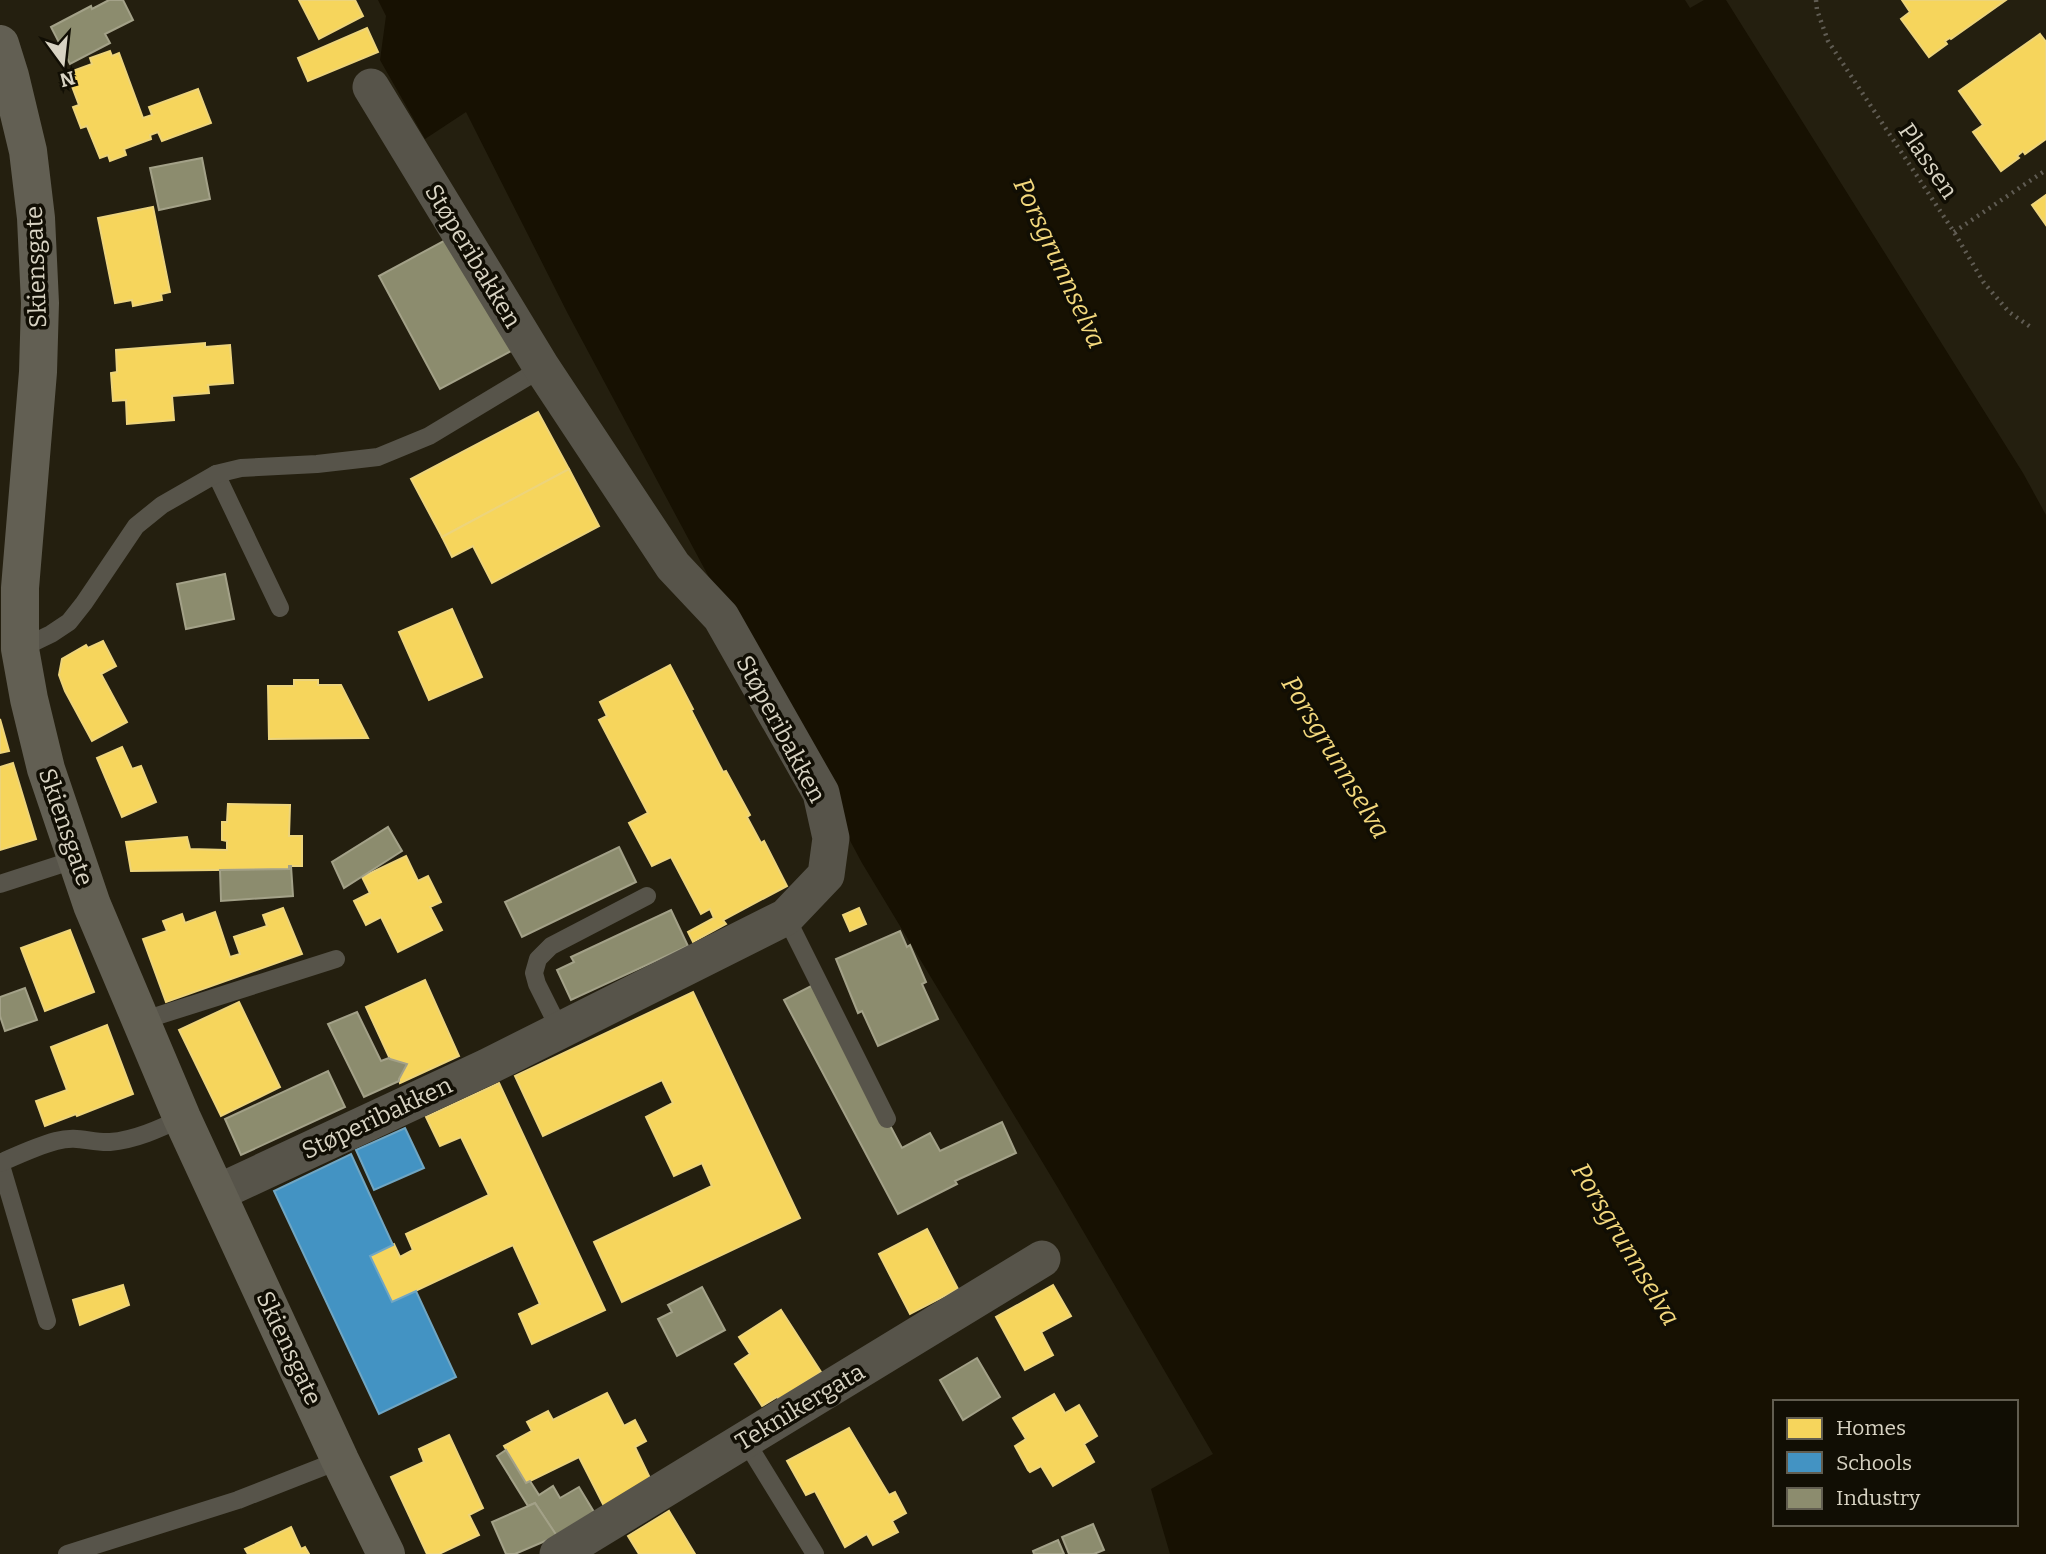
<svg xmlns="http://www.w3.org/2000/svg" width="2046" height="1554" viewBox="0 0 2046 1554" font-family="Bitter,serif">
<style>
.water{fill:#171102;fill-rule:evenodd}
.homes{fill:#f6d55c;stroke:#edd47b;stroke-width:2}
.schools{fill:#4393c3;stroke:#70a6c3;stroke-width:2}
.industry{fill:#8c8c6e;stroke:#a3a188;stroke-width:2}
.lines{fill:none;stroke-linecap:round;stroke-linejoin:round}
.path{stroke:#605c53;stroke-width:4.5;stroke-dasharray:2 5;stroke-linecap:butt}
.lane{stroke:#57544a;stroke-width:18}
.street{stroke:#57544a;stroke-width:37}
.secondary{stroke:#625f53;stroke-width:38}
.labels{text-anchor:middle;stroke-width:7;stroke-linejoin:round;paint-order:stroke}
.street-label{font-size:24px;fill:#d8d3c3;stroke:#110e04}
.water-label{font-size:26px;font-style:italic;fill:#f3d87d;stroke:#110e04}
</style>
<rect width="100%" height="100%" fill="#241f0f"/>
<path class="water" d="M378,0H1685L1690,8L1704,0H1726L2023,473L2046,515V1554H1170L1151,1489L1213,1454L1058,1188L862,863L568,314L466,112L425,139L380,60L386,16ZM1775,1402H2016V1524H1775Z"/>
<g class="homes">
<polygon points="299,0 355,0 363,16 319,39"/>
<polygon points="1902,0 2006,0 1951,39 1950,38 1945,41 1947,44 1929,57 1901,19 1910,12"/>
<polygon points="367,28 378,52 308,81 298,58"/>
<polygon points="2040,34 2046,42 2046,139 2025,154 2023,151 2017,156 2019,158 2001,171 1973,132 1983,125 1959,91"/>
<polygon points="110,51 112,56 119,53 143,118 152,115 149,107 198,89 211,123 162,141 158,132 150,135 151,139 124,149 126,155 110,161 108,155 100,158 87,126 81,128 73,107 79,105 67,73 92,64 90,58"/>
<polygon points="2046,195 2046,225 2032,205"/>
<polygon points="153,207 170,292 161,294 162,300 133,306 132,300 115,303 98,218"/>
<polygon points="205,343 205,347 230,345 233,383 208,385 209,393 172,396 174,420 127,424 126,400 113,401 111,373 117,372 116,350"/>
<polygon points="538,412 569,469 442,537 411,479"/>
<polygon points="569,469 599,526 492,583 473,546 452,557 442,537"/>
<polygon points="452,609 482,677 429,700 399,632"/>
<polygon points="103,641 116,666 101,674 127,722 92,741 65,691 59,675 62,659 86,645 88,648"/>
<polygon points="670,665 693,709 691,710 723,772 726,771 750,815 747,817 761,843 764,841 787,886 723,920 726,924 693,942 688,932 714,918 710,909 701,914 671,857 652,866 629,823 648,813 599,720 607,716 600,702"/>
<polygon points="294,680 318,680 318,685 341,685 368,738 269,739 268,686 294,686"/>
<polygon points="0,719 9,751 0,753"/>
<polygon points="122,747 132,769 141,766 156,802 122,817 97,758"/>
<polygon points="13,763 36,839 0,850 0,767"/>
<polygon points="228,804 290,805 289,836 302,836 302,866 289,866 289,869 131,871 126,842 187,837 190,849 227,850 227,841 222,840 222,822 227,822"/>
<polygon points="406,856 418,881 428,876 441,902 430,907 442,930 398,952 381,917 366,925 354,901 370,893 362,877"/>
<polygon points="283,908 302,954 166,1002 143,939 167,931 163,921 182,914 185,923 215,912 230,957 240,954 234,937 267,926 263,915"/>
<polygon points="859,908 866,924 850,931 843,915"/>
<polygon points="70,930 94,992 45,1011 21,948"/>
<polygon points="425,980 459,1056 400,1083 399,1079 407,1064 390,1059 366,1007"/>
<polygon points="693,992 800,1218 622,1302 594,1242 712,1186 702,1163 674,1176 646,1117 673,1103 662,1080 543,1136 515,1076"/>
<polygon points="239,1002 280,1087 221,1116 179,1030"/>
<polygon points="107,1025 133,1094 77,1116 76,1114 45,1126 36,1101 67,1090 51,1047"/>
<polygon points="499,1083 605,1310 532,1344 519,1314 540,1304 513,1245 392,1302 370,1256 394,1244 400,1257 413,1250 406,1234 489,1195 461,1137 440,1146 426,1117"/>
<polygon points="927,1229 958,1289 910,1314 879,1254"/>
<polygon points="123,1285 129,1305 80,1325 73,1300"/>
<polygon points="1053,1285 1071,1316 1041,1332 1053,1355 1025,1370 996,1317"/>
<polygon points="781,1310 821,1372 779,1399 777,1397 762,1406 735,1364 750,1354 739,1337"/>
<polygon points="607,1393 624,1426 635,1420 646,1441 635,1447 650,1478 604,1506 579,1457 526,1483 504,1446 532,1431 527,1422 548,1411 553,1420"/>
<polygon points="1054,1394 1065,1413 1079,1405 1097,1436 1084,1444 1094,1462 1053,1486 1041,1466 1030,1472 1028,1470 1015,1446 1026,1439 1013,1418"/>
<polygon points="849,1428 889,1495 895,1492 906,1513 892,1521 898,1532 873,1545 867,1534 845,1547 815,1491 806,1495 787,1461"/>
<polygon points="449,1435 483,1508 469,1515 479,1535 439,1554 427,1554 391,1477 424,1462 419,1449"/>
<polygon points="669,1511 695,1554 639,1554 628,1536"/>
<polygon points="291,1527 301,1549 305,1547 309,1554 248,1554 245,1549"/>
</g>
<g class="schools">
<polygon points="405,1128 424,1168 374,1190 356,1150"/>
<polygon points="351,1154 393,1245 370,1256 392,1302 416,1291 456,1377 379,1414 274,1191"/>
</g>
<g class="industry">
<polygon points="109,0 123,0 133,20 105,34 110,43 70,64 51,27 91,6 92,9"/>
<polygon points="202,158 210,199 159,210 150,168"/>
<polygon points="451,237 513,350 440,389 379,276"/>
<polygon points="225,574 234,619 186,629 177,584"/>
<polygon points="388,827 402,851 344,888 332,862"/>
<polygon points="619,847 636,882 522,937 505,902"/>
<polygon points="289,866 291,866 293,896 221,901 220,870 289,869"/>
<polygon points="671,910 688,946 571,1000 557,970 574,962 571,957"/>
<polygon points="900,931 907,947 910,945 926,982 922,984 938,1019 878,1046 862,1011 858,1013 836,959"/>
<polygon points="815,984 902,1148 930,1133 940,1151 1002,1122 1016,1153 955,1181 957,1184 898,1214 784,1000"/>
<polygon points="25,988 37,1020 5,1031 0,1016 0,997"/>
<polygon points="357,1012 381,1061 389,1058 390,1059 407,1064 399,1079 399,1081 364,1097 328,1024"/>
<polygon points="328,1071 345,1107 241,1155 225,1119"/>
<polygon points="702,1287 725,1330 677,1356 658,1319 672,1312 668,1305"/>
<polygon points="977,1358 1000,1397 963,1420 940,1380"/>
<polygon points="506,1450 526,1483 530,1481 539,1495 553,1486 560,1498 579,1487 594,1512 556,1535 535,1503 528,1506 497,1456"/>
<polygon points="535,1503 557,1536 515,1554 506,1554 492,1522"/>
<polygon points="1093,1524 1104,1550 1094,1554 1069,1554 1062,1537"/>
<polygon points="1058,1540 1064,1554 1034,1554 1033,1551"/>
</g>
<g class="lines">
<g class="path">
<polyline points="1816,0 1817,10 1828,41 1954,232 1984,283 2009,312 2032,328"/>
<polyline points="1954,232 2046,170"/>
</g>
<g class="lane">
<polyline points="216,474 280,608"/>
<polyline points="20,649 51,634 69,622 84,603 136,526 162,505 216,474 241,468 317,464 378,457 429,436 542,368"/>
<polyline points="0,884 77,859"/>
<polyline points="786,917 887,1119"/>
<polyline points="141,1021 336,959"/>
<polyline points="560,1030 537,984 534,973 538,959 551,946 647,896"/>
<polyline points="0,1162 47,1321"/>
<path d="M0,1163C18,1155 37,1146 56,1141C78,1135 90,1143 110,1142C135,1140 159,1129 182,1118"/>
<polyline points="745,1440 815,1554"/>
<polyline points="67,1554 238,1500 340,1460"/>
</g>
<g class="street">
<polyline points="217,1193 487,1067 786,917 826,875 831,838 821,793 721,617 673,566 542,368 371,87"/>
<polyline points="558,1554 1042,1259"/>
</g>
<polyline class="secondary" points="0,44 10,76 28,151 36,218 40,303 38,372 20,588 20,649 29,699 46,769 92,905 182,1118 340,1460 386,1554"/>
</g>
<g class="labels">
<g class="street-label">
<text transform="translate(1928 161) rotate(56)" y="8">Plassen</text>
<text transform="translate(473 256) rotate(59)" y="8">Støperibakken</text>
<text transform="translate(36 267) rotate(-92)" y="8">Skiensgate</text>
<text transform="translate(781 729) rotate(62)" y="8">Støperibakken</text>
<text transform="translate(66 827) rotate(71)" y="8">Skiensgate</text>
<text transform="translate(377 1118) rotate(-25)" y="8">Støperibakken</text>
<text transform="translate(289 1348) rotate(65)" y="8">Skiensgate</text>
<text transform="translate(800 1407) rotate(-31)" y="8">Teknikergata</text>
</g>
<g class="water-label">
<text transform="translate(1060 263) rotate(65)" y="9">Porsgrunnselva</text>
<text transform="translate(1336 757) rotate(59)" y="9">Porsgrunnselva</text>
<text transform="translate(1626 1244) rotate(59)" y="9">Porsgrunnselva</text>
</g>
</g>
<rect x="1773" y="1400" width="245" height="126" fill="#110e04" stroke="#615d50" stroke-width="2"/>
<rect x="1787" y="1418" width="35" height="21" fill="#f6d55c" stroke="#615d50" stroke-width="2"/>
<text x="1836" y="1435" font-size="21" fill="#d8d3c3">Homes</text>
<rect x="1787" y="1452" width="35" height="21" fill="#4393c3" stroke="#615d50" stroke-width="2"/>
<text x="1836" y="1470" font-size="21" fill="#d8d3c3">Schools</text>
<rect x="1787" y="1488" width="35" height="21" fill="#8c8c6e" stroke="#615d50" stroke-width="2"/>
<text x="1836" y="1505" font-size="21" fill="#d8d3c3">Industry</text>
<g transform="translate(63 63) rotate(165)" stroke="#110e04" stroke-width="5" paint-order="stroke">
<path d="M0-5L12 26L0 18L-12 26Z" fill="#d8d3c3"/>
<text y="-10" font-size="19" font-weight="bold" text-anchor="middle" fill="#d8d3c3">N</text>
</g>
</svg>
